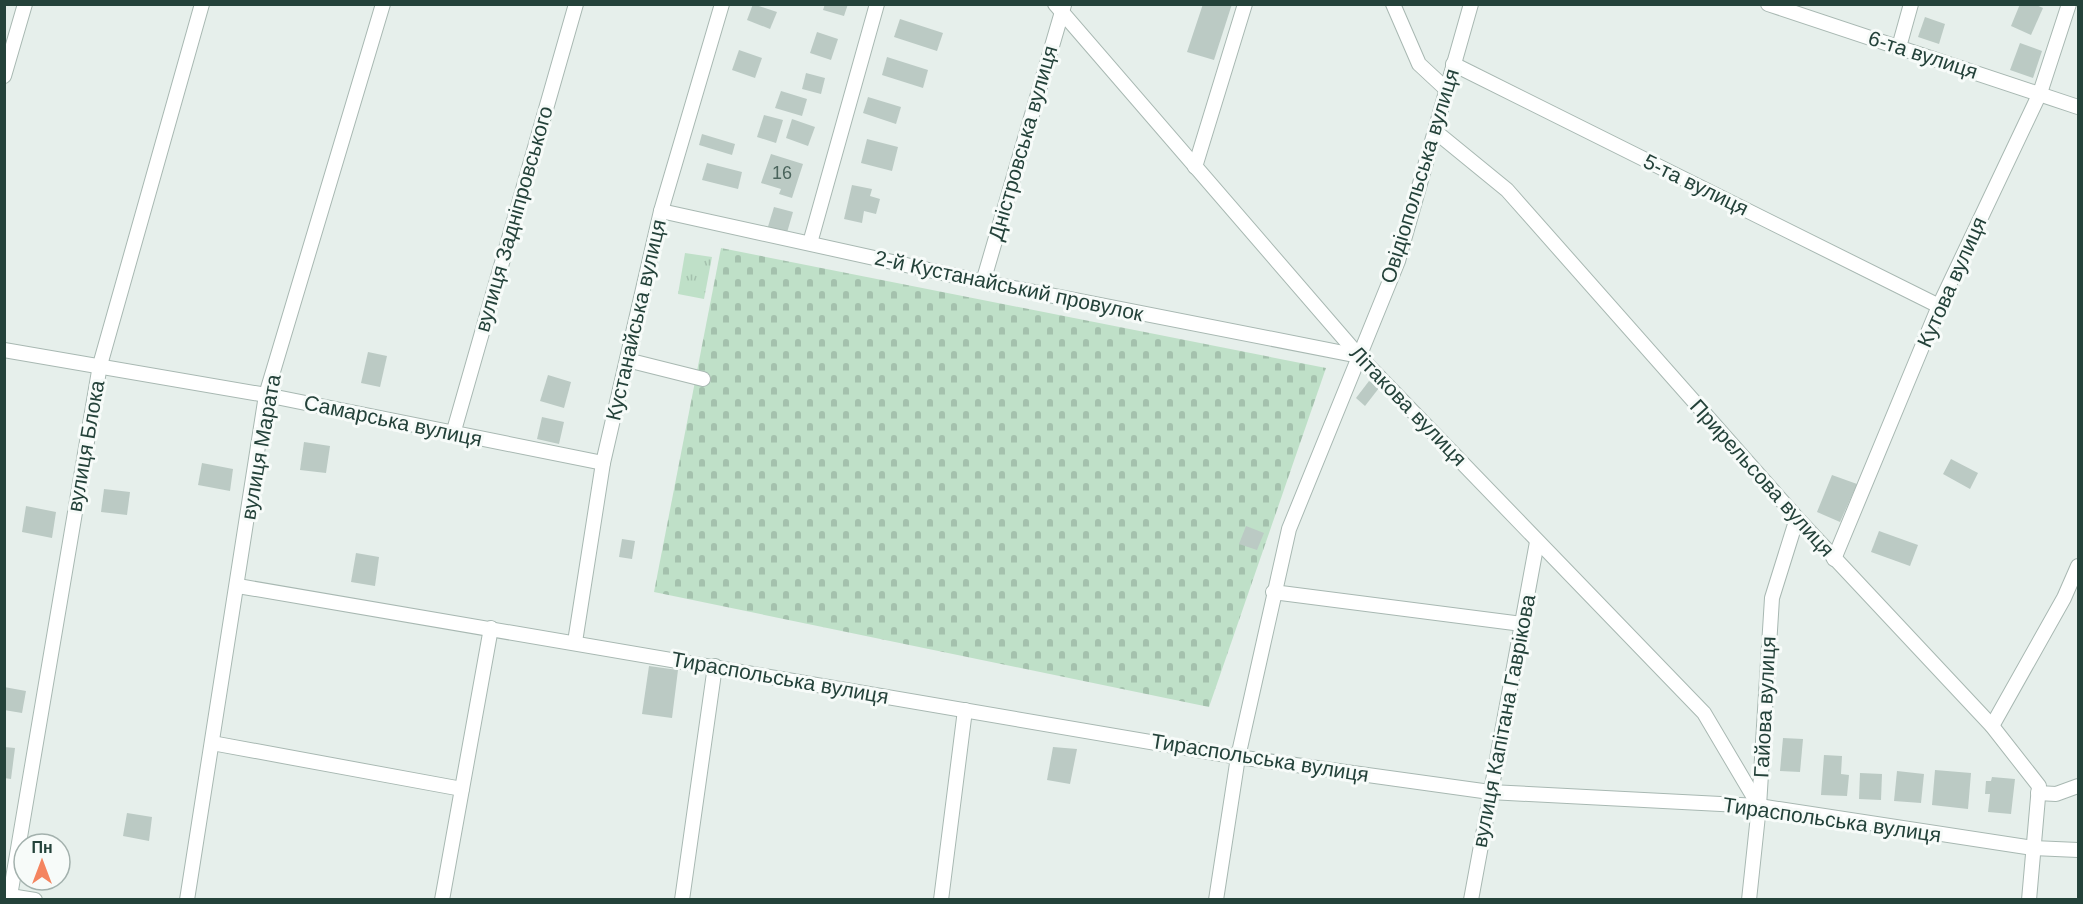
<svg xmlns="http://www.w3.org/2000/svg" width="2083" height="904" viewBox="0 0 2083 904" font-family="Helvetica,sans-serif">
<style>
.grass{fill:url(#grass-tufts)}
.cemetery{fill:url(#cemetery-stones)}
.building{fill:#bbcac4}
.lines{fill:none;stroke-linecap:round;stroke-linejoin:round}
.street-casing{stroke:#a8b8b2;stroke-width:16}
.street{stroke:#fff;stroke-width:14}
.labels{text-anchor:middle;stroke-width:6;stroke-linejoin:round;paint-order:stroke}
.number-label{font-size:18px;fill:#4a645c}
.street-label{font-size:21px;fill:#24423a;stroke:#f7fbf9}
</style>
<defs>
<pattern id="grass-tufts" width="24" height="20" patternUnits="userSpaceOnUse" patternTransform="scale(1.5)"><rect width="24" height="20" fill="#bfe0c8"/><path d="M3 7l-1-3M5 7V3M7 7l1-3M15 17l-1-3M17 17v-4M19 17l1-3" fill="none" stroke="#a4c1ad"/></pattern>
<pattern id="cemetery-stones" width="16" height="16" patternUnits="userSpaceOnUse" patternTransform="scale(1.5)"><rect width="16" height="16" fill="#bfe0c8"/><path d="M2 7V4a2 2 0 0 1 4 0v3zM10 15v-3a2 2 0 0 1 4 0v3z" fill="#a4c1ad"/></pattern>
</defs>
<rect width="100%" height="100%" fill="#e6efeb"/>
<polygon class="grass" points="685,253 712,257 704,299 678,294"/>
<polygon class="cemetery" points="721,248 1326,368 1209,707 654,592"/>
<g class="building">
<polygon points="753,4 777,12 770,29 747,20"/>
<polygon points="825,4 848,4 844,16 823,10"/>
<polygon points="1203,4 1232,4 1214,60 1187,52"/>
<polygon points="2020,4 2034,4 2043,8 2031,35 2011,26"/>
<polygon points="1925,17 1945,24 1939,44 1918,37"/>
<polygon points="900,19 943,33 937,51 894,37"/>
<polygon points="817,32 838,39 831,60 810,53"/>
<polygon points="2020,43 2042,51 2033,78 2010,70"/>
<polygon points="739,50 762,58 755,78 732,70"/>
<polygon points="887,57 928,70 923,88 882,75"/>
<polygon points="806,73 825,78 821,94 802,89"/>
<polygon points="781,91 807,99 802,116 775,108"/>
<polygon points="868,97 901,107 896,124 863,113"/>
<polygon points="764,115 783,120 776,143 757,137"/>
<polygon points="792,119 815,127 808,146 786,138"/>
<polygon points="702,134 735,144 732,155 699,145"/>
<polygon points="867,139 898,147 892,171 861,163"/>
<polygon points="771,154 803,164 792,198 779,194 781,189 761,183"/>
<polygon points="707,163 742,172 738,189 702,180"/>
<polygon points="852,185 872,189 870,196 880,199 876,214 864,211 862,223 844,219"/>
<polygon points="774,207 793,212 786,236 767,230"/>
<polygon points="368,352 387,356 380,387 361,383"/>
<polygon points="548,375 571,382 564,408 540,401"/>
<polygon points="1369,381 1379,388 1365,406 1356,398"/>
<polygon points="542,417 564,422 559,444 537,439"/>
<polygon points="304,442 330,446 326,473 300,470"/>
<polygon points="1951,459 1978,473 1970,489 1943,474"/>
<polygon points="202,463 233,469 230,491 198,485"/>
<polygon points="1832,475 1857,484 1840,522 1817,512"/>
<polygon points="104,489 130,492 127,515 101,512"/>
<polygon points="26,506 56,512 52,538 22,532"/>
<polygon points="1246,526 1264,533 1257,550 1239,544"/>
<polygon points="1879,531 1918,545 1910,566 1871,552"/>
<polygon points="622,539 635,541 632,559 619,557"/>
<polygon points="356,553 379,557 375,586 351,582"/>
<polygon points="649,666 678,670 672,718 642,714"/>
<polygon points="4,687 26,691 22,713 4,710"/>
<polygon points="1783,738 1803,739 1800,772 1780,771"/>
<polygon points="4,747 15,748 11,779 4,778"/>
<polygon points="1053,747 1077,749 1070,784 1047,780"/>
<polygon points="1824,755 1842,756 1841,774 1849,775 1847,796 1821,795"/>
<polygon points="1935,770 1971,773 1968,809 1932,805"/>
<polygon points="1897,771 1924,774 1921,803 1894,801"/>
<polygon points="1860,773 1882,774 1881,800 1859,799"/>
<polygon points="1992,777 2015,779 2011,814 1988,812 1990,794 1985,794 1986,781 1991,781"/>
<polygon points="127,813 152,817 149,841 123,836"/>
</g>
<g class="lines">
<defs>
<g id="street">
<polyline points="1055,4 1359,356 1704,713 1759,806"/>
<polyline points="1393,4 1419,64 1447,90"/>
<polyline points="1768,4 2078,107"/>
<polyline points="1899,47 1911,4"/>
<polyline points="1453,64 1939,306"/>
<polyline points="4,76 25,4"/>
<polyline points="1436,132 1507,190 1797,518 1992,726 2039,786 2029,900"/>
<polyline points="1195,167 1245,4"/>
<polyline points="661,211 983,282 1359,356"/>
<polyline points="810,243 877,4"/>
<polyline points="983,282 1064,5"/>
<polyline points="4,350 266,395 603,463"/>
<polyline points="627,360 703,379"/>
<polyline points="453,434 576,4"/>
<polyline points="1834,559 1939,306 2040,93 2069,4"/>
<polyline points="238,586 1238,757 1490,792 1759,806 2033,848 2078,850"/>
<polyline points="1273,592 1522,624"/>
<polyline points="575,642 603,463 661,211 722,4"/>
<polyline points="1992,726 2064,598 2078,566"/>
<polyline points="212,743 462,789"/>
<polyline points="2038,793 2056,794 2078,786"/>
<polyline points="4,895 35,900"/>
<polyline points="10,896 100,365 202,4"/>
<polyline points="187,900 266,395 383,4"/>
<polyline points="442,900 491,628"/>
<polyline points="682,900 715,666"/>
<polyline points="941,900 965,710"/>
<polyline points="1216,900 1238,757 1289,529 1398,261 1471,4"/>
<polyline points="1471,900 1537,542"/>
<polyline points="1749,900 1759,806 1772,598 1797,518"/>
</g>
</defs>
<use href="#street" class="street-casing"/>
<use href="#street" class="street"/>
</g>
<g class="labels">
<g class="number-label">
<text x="782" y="179">16</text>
</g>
<g class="street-label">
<text transform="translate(1923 55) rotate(18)" y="7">6-та вулиця</text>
<text transform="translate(1023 143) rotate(-74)" y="7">Дністровська вулиця</text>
<text transform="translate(1420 176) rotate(-73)" y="7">Овідіопольська вулиця</text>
<text transform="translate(1696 185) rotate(26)" y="7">5-та вулиця</text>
<text transform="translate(514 219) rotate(-74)" y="7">вулиця Задніпровського</text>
<text transform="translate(1952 282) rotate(-66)" y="7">Кутова вулиця</text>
<text transform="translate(1009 286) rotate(12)" y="7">2-й Кустанайський провулок</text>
<text transform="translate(636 320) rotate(-77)" y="7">Кустанайська вулиця</text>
<text transform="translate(1408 406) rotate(46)" y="7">Літакова вулиця</text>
<text transform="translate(393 421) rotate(12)" y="7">Самарська вулиця</text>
<text transform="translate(86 446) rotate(-80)" y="7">вулиця Блока</text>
<text transform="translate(261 447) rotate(-80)" y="7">вулиця Марата</text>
<text transform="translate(1762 478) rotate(48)" y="7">Прирельсова вулиця</text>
<text transform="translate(780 678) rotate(10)" y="7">Тираспольська вулиця</text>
<text transform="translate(1765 707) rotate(-87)" y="7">Гайова вулиця</text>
<text transform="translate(1504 721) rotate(-79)" y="7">вулиця Капітана Гаврікова</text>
<text transform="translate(1260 758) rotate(9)" y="7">Тираспольська вулиця</text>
<text transform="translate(1832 820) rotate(8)" y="7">Тираспольська вулиця</text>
</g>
</g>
<rect width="2083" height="904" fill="none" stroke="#24423a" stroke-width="12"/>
<g transform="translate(42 862)"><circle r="28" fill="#f7fbf9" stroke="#a3b1ad" stroke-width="1.5"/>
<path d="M0-4.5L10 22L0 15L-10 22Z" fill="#f4845f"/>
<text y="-9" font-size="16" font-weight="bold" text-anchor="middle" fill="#24423a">Пн</text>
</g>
</svg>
